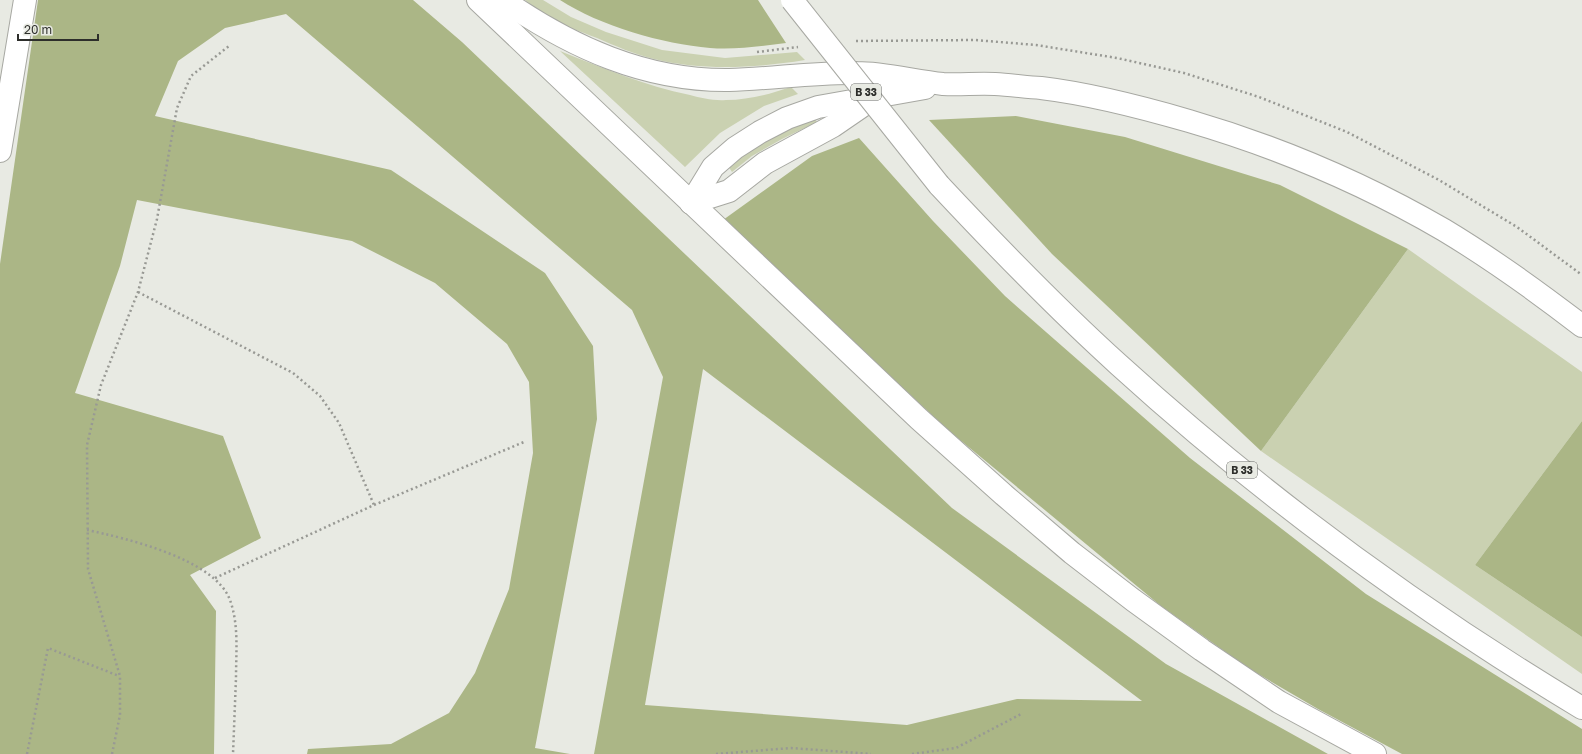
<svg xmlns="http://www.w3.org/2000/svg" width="1582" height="754" viewBox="0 0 1582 754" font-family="'Golos Text',sans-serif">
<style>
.green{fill:#cad1b1}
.forest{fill:#abb686;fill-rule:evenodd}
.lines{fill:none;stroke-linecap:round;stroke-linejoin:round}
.secondary-casing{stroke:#a7a8a2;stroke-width:24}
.primary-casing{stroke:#a7a8a2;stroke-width:24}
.path{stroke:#989994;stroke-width:2.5;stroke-dasharray:2 3;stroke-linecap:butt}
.secondary{stroke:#fff;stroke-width:22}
.primary{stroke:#fff;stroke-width:22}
.primary-bridge-casing{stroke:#a7a8a2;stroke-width:24;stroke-linecap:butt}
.primary-bridge{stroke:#fff;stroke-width:22}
.labels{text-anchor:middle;stroke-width:4;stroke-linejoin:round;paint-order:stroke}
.shield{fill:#e8eae3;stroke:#656662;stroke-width:1}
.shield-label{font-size:10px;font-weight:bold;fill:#2d2e2b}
</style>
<rect width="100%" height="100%" fill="#e8eae3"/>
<g class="green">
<path d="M525,0H543L571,17L606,32L662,50L725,58L797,52L805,60C755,68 703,71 654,59C634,54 615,46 597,38C579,31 560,25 544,15C537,10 531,5 525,0Z"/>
<path d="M560,51C603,68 645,86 690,95C701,98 714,101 726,100C749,100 770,94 791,87L798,94L764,106L720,133L685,167Z"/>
<polygon points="812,115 817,122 782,139 752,156 732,172 728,166 748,150"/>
<polygon points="1408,249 1582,372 1582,421 1475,565 1582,637 1582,674 1261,451"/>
</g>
<g class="forest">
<path d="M38,0H413L462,42L952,508L1166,664L1328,754H594L663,377L632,310L286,14L225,28L178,61L155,116L391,170L545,273L593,346L597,419L535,748L570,754H307L308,749L391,744L449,713L475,673L509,589L533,453L529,382L507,344L435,283L352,241L137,200L120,266L75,393L223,436L261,538L190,575L216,611L214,754H0V264ZM703,369L1142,701L1017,699L907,725L645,705Z"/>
<path d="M560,0H758L786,43C761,46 735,50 710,48C663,44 600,26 560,0Z"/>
<polygon points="1016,116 1125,137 1280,185 1408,249 1261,451 1052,254 929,120"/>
<polygon points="859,138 933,221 1005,296 1190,458 1366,594 1582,729 1582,754 1402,754 1318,709 1248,668 1161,606 948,430 723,220 812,156"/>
<polygon points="1582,421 1582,637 1475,565"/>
</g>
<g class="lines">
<defs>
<g id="secondary">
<polyline points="478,0 919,419 1004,495 1072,553 1133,600 1202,650 1279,702 1375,754"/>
<path d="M503,0C571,47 645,81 729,80C772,79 814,72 857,73C885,73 914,81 943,84C960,85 978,83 995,84C1011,85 1026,87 1041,88C1091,94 1141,107 1189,121C1278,147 1363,183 1444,230C1492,259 1538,292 1582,326"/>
<polyline points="0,151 25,0"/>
<polyline points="691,203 713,167 735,148 760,132 787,118 818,107 925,88"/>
<polyline points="691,203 729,191 765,163 833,126 868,102"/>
</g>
<path id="primary" d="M939,185C997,247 1056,308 1119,365C1262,495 1417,609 1582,708"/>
</defs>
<use href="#secondary" class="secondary-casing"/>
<use href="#primary" class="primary-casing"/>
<g class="path">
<polyline points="856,41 975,40 1036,45 1117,58 1184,73 1259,97 1347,132 1439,180 1517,227 1582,275"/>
<polyline points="757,52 798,47"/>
<polyline points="138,292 293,373 320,396 339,423 374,505"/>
<path d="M87,530C125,538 215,559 230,600C239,625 236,652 236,678C235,703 234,729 233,754"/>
<polyline points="215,578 374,505 524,442"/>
<polyline points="27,754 48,648 119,676"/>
<polyline points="112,754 120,715 120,676 88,569 87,445 101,385 138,292 157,219 177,108 191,76 229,46"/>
<polyline points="716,754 791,748 871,754"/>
<polyline points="912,754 956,748 1021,714"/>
</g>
<use href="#secondary" class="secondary"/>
<use href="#primary" class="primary"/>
<defs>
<polyline id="primary-bridge" points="792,0 939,185"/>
</defs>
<use href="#primary-bridge" class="primary-bridge-casing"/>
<use href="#primary-bridge" class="primary-bridge"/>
</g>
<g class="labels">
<g class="shield">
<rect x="851" y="84" width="30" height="16" rx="3"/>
<rect x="1227" y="462" width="30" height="16" rx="3"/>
</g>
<g class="shield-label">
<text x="866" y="96">B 33</text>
<text x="1242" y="474">B 33</text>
</g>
</g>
<path d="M18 34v6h80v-6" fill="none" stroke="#2d2e2b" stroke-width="2"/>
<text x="24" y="34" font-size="12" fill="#2d2e2b" stroke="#e8eae3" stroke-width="3" paint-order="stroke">20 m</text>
</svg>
